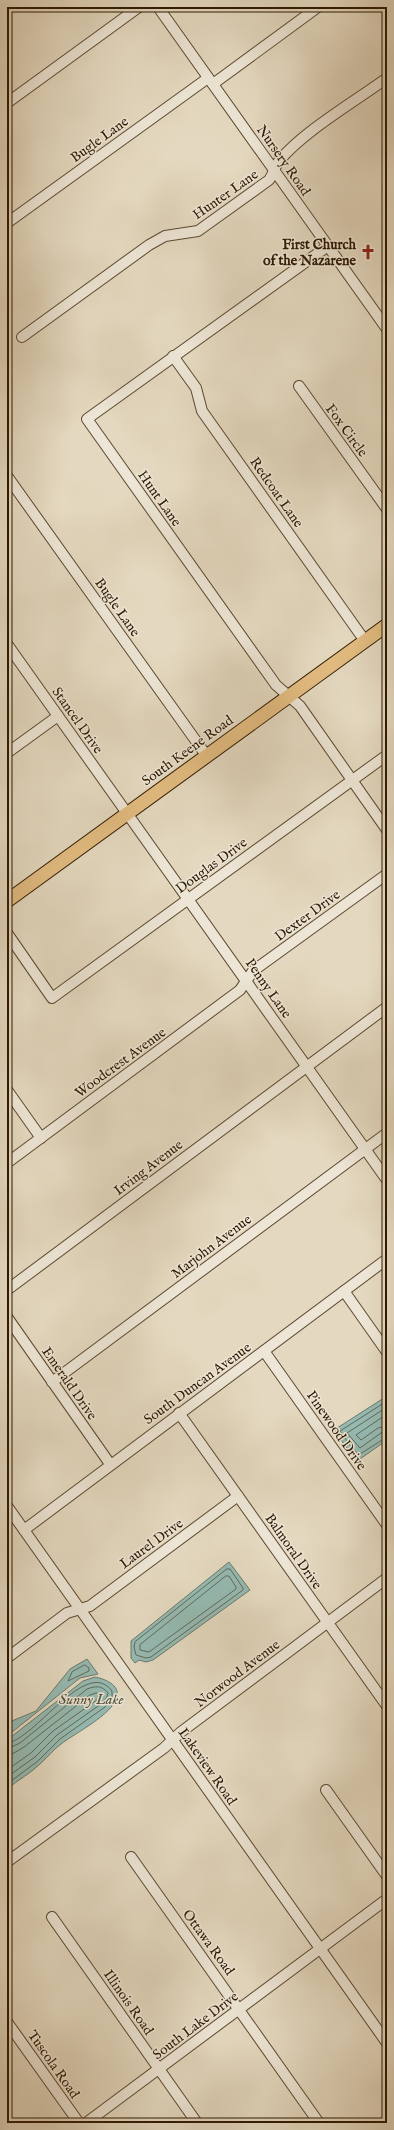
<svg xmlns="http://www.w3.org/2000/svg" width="394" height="2130" viewBox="0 0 394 2130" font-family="'IM FELL English',serif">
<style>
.water{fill:#95bab2;stroke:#6b796b}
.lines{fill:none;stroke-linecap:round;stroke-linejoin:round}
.shore{stroke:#616959;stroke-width:1}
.minor-casing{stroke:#5b4830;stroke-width:12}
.major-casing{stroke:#2d1800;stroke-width:15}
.minor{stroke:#ede6d6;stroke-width:10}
.major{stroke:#e2bc80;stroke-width:13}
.labels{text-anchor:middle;stroke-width:3;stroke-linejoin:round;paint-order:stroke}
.street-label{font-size:14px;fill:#2d1800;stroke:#ede6d6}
.poi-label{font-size:14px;font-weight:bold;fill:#2d1800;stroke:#ede6d6;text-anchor:end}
.water-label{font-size:15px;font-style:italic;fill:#51513e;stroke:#ede6d6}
</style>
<rect width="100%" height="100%" fill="#e4d9c0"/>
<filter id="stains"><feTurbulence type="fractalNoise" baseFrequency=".005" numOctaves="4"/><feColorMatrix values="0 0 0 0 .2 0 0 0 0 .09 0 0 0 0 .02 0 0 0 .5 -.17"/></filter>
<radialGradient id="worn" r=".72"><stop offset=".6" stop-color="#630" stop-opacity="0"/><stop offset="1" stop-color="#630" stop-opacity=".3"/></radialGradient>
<g class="water">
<polygon points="387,1396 387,1440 360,1459 351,1454 334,1430"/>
<polygon points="229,1562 250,1590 153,1660 146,1662 139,1660 135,1663 131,1658 131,1641"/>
<polygon points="87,1659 98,1674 80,1678 7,1736 7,1723 36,1711 70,1669"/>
<path d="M95,1677C105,1679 120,1685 117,1697C112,1715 75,1733 61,1744C54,1749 48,1757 41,1763C31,1773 18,1780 7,1789V1740L83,1681Z"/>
</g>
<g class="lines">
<g class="shore">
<polyline points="387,1401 340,1431 354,1451 360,1454 387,1437"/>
<polyline points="387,1407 347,1433 360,1448 381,1433 387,1432"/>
<polyline points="387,1414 356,1435 361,1440 378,1428 387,1426"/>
<polygon points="227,1569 230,1569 243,1588 243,1590 151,1657 146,1658 136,1655 134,1647 135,1642"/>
<polygon points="226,1576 229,1576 236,1587 236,1589 149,1652 140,1650 140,1645"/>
<polygon points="85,1665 89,1668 89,1671 68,1681 72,1672"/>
<path d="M7,1743C35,1740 86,1656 112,1691V1699L105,1707L60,1739L38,1761L7,1784"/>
<path d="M7,1749L20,1743L87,1689C95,1686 102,1685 108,1693L107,1697L101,1704L57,1735L35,1757L7,1777"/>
<polyline points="7,1755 14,1753 24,1747 90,1695 96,1693 100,1694 97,1700 53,1731 31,1753 7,1770"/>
</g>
<defs>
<g id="minor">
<polyline points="158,7 387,329"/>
<polyline points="213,84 318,7"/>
<polyline points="7,103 139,7"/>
<polyline points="7,223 208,78"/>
<polyline points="328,246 87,419 276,685 300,706 387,830"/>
<path d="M22,337L149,245L165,236L198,231L269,180C273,175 275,166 279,161C304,131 354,102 387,78"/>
<polyline points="173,356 196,388 202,411 365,641"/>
<polyline points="299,386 387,509"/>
<polyline points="7,476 206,755"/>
<polyline points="7,644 387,1180"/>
<polyline points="7,753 58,716"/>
<polyline points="7,933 52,998 387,755"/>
<polyline points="7,1090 41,1138"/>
<polyline points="7,1163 240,990 253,971 387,874"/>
<polyline points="7,1290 387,1007"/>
<polyline points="344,1291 387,1352"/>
<polyline points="7,1317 110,1464"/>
<polyline points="264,1351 387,1525"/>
<polyline points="52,1382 387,1133"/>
<polyline points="179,1413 387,1706"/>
<polyline points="7,1506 387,2043"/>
<polyline points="24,1530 387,1259"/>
<polyline points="7,1658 67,1613 90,1606 238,1496"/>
<polyline points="326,1790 387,1876"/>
<polyline points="131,1857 319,2123"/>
<polyline points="7,1862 164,1748 181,1732 387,1578"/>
<polyline points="52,1917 197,2123"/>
<polyline points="7,2022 79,2123"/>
<polyline points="86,2123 387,1899"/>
</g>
<polyline id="major" points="7,901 387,625"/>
</defs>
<use href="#minor" class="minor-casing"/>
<use href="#major" class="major-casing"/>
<use href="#minor" class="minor"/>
<use href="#major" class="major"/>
</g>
<defs>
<symbol id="church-bare" viewBox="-9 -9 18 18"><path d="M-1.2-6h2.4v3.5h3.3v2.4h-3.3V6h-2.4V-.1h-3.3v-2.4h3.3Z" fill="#8f2418" stroke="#ede6d6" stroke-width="2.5" paint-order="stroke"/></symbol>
</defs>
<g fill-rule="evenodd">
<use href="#church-bare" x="357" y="241" width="22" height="22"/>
</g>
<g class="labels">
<g class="street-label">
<text transform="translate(99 139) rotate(-36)" y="5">Bugle Lane</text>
<text transform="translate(284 160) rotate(55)" y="5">Nursery Road</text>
<text transform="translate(225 194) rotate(-35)" y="5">Hunter Lane</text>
<text transform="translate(347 430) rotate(54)" y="5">Fox Circle</text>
<text transform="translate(277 492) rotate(55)" y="5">Redcoat Lane</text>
<text transform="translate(160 498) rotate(55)" y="5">Hunt Lane</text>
<text transform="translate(118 607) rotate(55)" y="5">Bugle Lane</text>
<text transform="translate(78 720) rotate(55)" y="5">Stancel Drive</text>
<text transform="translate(187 750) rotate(-36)" y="5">South Keene Road</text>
<text transform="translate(211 865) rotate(-36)" y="5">Douglas Drive</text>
<text transform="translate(307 915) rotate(-36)" y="5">Dexter Drive</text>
<text transform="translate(269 988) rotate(55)" y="5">Penny Lane</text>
<text transform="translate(120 1062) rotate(-36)" y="5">Woodcrest Avenue</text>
<text transform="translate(148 1167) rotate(-37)" y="5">Irving Avenue</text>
<text transform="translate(211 1246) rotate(-37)" y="5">Marjohn Avenue</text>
<text transform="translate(70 1383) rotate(55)" y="5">Emerald Drive</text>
<text transform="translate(197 1383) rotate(-36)" y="5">South Duncan Avenue</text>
<text transform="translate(337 1430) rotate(55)" y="5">Pinewood Drive</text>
<text transform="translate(151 1543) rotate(-36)" y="5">Laurel Drive</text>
<text transform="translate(294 1551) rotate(55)" y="5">Balmoral Drive</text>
<text transform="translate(237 1673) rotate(-37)" y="5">Norwood Avenue</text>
<text transform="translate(208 1766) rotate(55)" y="5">Lakeview Road</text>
<text transform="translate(209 1942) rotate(54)" y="5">Ottawa Road</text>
<text transform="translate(129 2002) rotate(55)" y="5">Illinois Road</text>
<text transform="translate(195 2025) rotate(-37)" y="5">South Lake Drive</text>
<text transform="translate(54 2064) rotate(55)" y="5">Tuscola Road</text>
</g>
<g class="poi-label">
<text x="356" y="249">First Church<tspan x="356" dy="16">of the Nazarene</tspan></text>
</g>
<g class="water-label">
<text x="91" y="1704">Sunny Lake</text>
</g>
</g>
<rect width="394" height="2130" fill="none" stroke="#e4d9c0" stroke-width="24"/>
<rect x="8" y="8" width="378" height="2114" fill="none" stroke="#2d1800" stroke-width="2"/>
<rect x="12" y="12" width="370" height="2106" fill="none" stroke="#2d1800"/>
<rect width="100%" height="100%" filter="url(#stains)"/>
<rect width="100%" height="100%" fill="url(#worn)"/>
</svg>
